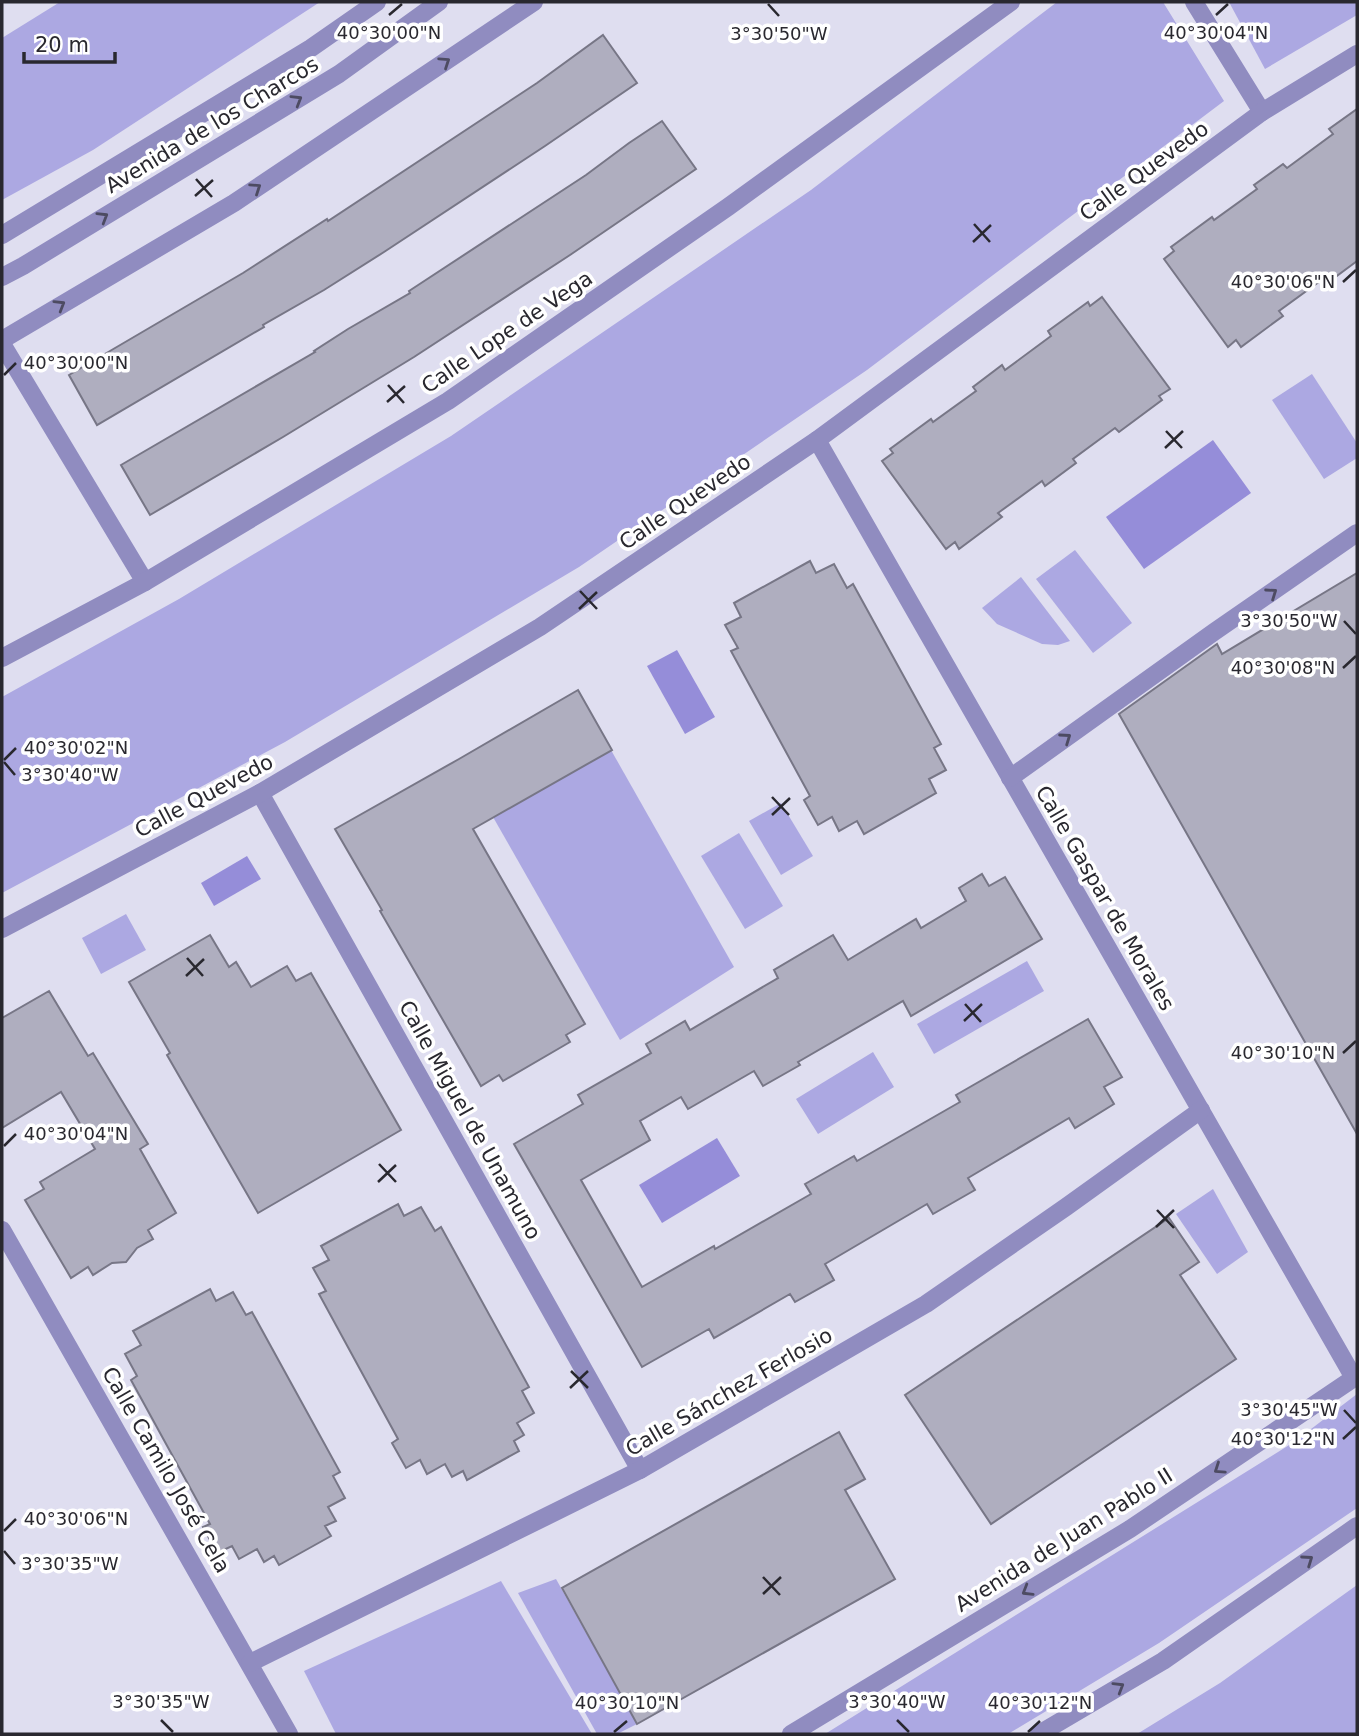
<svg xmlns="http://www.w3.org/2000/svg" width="1359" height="1736" viewBox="0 0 1359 1736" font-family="'DejaVu Sans',sans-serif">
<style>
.green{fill:#aca8e2}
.water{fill:#958dd9}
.building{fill:#afaebf;stroke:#777686;stroke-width:2}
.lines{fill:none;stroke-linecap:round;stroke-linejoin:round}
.minor{stroke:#908cc0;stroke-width:18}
.oneway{stroke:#4d4b62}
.ticks{fill:none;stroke:#29282f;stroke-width:2.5}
.labels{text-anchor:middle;stroke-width:7;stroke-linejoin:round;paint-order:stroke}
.street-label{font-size:21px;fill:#29282f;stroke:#fff}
.ticks-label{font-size:18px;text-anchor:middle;fill:#29282f;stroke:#fff;stroke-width:7;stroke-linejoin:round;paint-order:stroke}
</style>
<rect width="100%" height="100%" fill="#dfdef0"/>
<g class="green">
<polygon points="60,2 320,2 93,150 2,200 2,38"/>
<polygon points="1057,2 1163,2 1224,101 867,370 579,567 285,742 2,893 2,697 179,599 451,436 811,190"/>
<polygon points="1229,2 1357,2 1357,15 1265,69"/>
<polygon points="1312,374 1357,443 1357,458 1324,479 1272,400"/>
<polygon points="1075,550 1132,623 1093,653 1036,579"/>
<polygon points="1021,577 1070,641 1058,645 1042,644 997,624 982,608"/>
<polygon points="611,750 734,967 620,1040 493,817"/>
<polygon points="781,803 813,856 781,875 749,821"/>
<polygon points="739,833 783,906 745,929 701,856"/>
<polygon points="126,914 146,950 101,974 82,938"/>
<polygon points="1027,961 1044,991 934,1054 917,1024"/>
<polygon points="873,1052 894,1087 818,1134 796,1099"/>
<polygon points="1213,1189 1248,1252 1217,1274 1176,1214"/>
<polygon points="1357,1394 1357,1508 1159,1643 1008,1734 825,1734 1294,1442"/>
<polygon points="556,1579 637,1724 617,1734 597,1734 518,1593"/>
<polygon points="501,1581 592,1734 336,1734 304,1671"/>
<polygon points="1357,1585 1357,1734 1137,1734 1220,1683"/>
</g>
<g class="water">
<polygon points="1213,440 1251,493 1144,569 1106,517"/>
<polygon points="677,650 715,717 685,734 647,666"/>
<polygon points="247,856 261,879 214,906 201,883"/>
<polygon points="717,1138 740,1176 662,1223 639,1185"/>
</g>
<g class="building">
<polygon points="603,35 637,83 545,146 384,252 324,290 263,325 264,327 97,425 69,375 243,273 327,219 328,221 537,83"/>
<polygon points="1357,109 1357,261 1326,284 1323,279 1279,311 1283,316 1241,347 1236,340 1228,347 1164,259 1174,251 1171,247 1212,217 1214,220 1257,189 1254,185 1283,164 1287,168 1333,134 1329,129"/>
<polygon points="662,121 696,169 570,255 414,357 283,437 150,515 121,465 315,352 314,351 348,329 410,293 409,291 586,175 629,143"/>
<polygon points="1102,297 1170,389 1159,396 1162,400 1119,432 1115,428 1073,459 1076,463 1045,486 1042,481 998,513 1002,517 959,549 955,542 946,549 882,461 893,453 890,449 931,419 933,422 976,391 973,387 1002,365 1005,370 1051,336 1048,331 1088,302 1090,306"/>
<polygon points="810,561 816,573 834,564 847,588 853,584 941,744 934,748 946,770 929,779 936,793 864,834 857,821 839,831 832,817 818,825 804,800 810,796 731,651 738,648 725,625 741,617 734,603"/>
<polygon points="1357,573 1357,1134 1119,714 1217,644 1222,654"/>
<polygon points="578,690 612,750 473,829 585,1024 566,1035 570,1042 503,1081 499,1075 481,1086 380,911 382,910 335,829 459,759"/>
<polygon points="982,874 989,886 1005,877 1042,939 911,1016 903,1001 798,1062 800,1065 763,1086 754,1071 688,1109 681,1097 640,1121 650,1140 581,1180 642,1287 714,1246 715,1249 811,1194 805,1184 854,1156 857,1161 960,1102 956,1095 1088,1019 1122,1077 1104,1087 1114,1104 1075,1128 1069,1118 968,1178 975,1190 933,1214 927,1204 825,1264 834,1280 795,1302 790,1294 714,1338 709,1329 642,1367 514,1144 583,1104 578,1095 651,1053 646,1044 685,1021 690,1030 778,978 774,970 833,935 848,960 916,919 921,928 966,901 959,888"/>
<polygon points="210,935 229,967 236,962 251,987 287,966 296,981 311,973 401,1130 258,1213 167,1055 170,1053 129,982"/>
<polygon points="49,991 88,1056 93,1053 148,1144 140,1149 176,1213 148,1230 153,1239 137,1248 126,1262 112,1263 93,1275 88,1267 71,1278 25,1200 44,1189 40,1182 95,1149 61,1092 2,1128 2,1018"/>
<polygon points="398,1204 404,1216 421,1207 435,1231 441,1227 529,1387 522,1391 534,1413 517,1423 524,1435 514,1441 519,1451 467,1480 463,1471 452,1477 445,1464 427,1474 420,1460 406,1468 392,1443 398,1439 319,1294 326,1291 313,1268 329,1260 321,1246"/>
<polygon points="1169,1218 1199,1262 1180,1275 1236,1359 991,1524 905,1395"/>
<polygon points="210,1289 216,1301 233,1292 246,1315 252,1312 340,1472 333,1476 345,1498 328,1507 336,1521 325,1526 331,1536 279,1565 274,1556 264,1562 257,1549 239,1559 232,1546 217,1553 203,1527 210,1524 131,1380 137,1376 125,1354 141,1345 133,1331"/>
<polygon points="839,1432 865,1479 845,1490 895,1579 637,1724 562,1588"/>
</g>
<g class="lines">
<g class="minor">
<polyline points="1194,2 1262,112"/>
<polyline points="2,235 311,48 377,2"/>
<polyline points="2,277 23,266 339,74 439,2"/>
<polyline points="2,340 234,203 534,2"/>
<polyline points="2,344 145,582"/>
<polyline points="817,440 1354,1378"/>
<polyline points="2,658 145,582 448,401 728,207 1011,2"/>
<polyline points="1010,778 1214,632 1357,533"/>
<polyline points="260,793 640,1470"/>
<polyline points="2,929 260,793 540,627 817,440 1262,112 1357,54"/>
<polyline points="2,1230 289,1734"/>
<polyline points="250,1663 640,1470 926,1304 1066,1207 1201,1110"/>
<polyline points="791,1734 1130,1529 1357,1376"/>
<polyline points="1039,1734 1163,1661 1357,1526"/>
</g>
</g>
<defs><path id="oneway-chevron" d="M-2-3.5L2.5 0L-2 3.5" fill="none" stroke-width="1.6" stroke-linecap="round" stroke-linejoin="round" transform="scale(1.75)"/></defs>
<g class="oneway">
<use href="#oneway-chevron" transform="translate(445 62) rotate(-34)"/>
<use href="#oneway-chevron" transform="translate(297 100) rotate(-31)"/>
<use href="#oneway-chevron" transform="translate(256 188) rotate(-34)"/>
<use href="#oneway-chevron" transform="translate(103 217) rotate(-31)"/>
<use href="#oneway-chevron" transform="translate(60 305) rotate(-31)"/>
<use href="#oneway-chevron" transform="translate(1272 593) rotate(-35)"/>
<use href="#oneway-chevron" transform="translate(1066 738) rotate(-35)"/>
<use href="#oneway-chevron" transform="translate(1219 1469) rotate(146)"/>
<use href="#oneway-chevron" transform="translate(1308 1560) rotate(-35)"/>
<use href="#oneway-chevron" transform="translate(1027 1591) rotate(149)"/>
<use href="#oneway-chevron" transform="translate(1119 1687) rotate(-31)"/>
</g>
<path class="ticks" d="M768,4L779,16M389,15L402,4M1216,15L1228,4M196,179L212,197M195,196L213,180M974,224L990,242M973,242L991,225M1343,282L1356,270M4,375L16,363M388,385L404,403M387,402L405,386M1166,431L1182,448M1165,448L1183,431M580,591L597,609M579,609L597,592M1344,621L1356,634M1343,668L1356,656M4,760L16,748M4,762L15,775M772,797L789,815M772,815L790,798M187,958L203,976M186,976L204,959M965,1004L981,1022M964,1021L982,1004M1343,1053L1356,1041M4,1146L16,1134M379,1164L396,1182M378,1182L396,1165M1157,1210L1174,1228M1156,1227L1174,1210M571,1371L588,1388M570,1388L588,1371M1344,1410L1356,1423M1343,1439L1356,1427M4,1531L16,1519M4,1551L15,1564M763,1577L780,1595M763,1594L781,1577M161,1720L173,1732M897,1720L909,1732M614,1732L627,1721M1028,1732L1040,1721"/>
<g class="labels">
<g class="street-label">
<text transform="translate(212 125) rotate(-31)" y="7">Avenida de los Charcos</text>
<text transform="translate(1144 171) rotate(-36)" y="7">Calle Quevedo</text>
<text transform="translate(507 332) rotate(-34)" y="7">Calle Lope de Vega</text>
<text transform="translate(685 502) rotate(-34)" y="7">Calle Quevedo</text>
<text transform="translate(204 796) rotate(-28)" y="7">Calle Quevedo</text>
<text transform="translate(1105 898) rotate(60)" y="7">Calle Gaspar de Morales</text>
<text transform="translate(470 1120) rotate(61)" y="7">Calle Miguel de Unamuno</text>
<text transform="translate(729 1392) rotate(-30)" y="7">Calle Sánchez Ferlosio</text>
<text transform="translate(166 1470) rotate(60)" y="7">Calle Camilo José Cela</text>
<text transform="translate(1064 1540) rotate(-32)" y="7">Avenida de Juan Pablo II</text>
</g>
</g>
<g class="ticks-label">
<text x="389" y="39">40°30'00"N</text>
<text x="1216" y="39">40°30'04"N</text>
<text x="779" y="40">3°30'50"W</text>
<text x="1283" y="288">40°30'06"N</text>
<text x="76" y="369">40°30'00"N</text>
<text x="1289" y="627">3°30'50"W</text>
<text x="1283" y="674">40°30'08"N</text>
<text x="76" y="754">40°30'02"N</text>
<text x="70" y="781">3°30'40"W</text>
<text x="1283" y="1059">40°30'10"N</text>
<text x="76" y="1140">40°30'04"N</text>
<text x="1289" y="1416">3°30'45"W</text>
<text x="1283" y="1445">40°30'12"N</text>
<text x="76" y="1525">40°30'06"N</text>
<text x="70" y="1570">3°30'35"W</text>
<text x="161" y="1708">3°30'35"W</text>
<text x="897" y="1708">3°30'40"W</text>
<text x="627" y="1709">40°30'10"N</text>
<text x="1040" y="1709">40°30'12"N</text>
</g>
<rect width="1359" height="1736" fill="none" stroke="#29282f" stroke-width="7"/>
<path d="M24 52v10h91v-10" fill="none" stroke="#29282f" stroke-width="3.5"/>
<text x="35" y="52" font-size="21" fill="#29282f" stroke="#ffffff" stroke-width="5" paint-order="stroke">20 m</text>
</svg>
